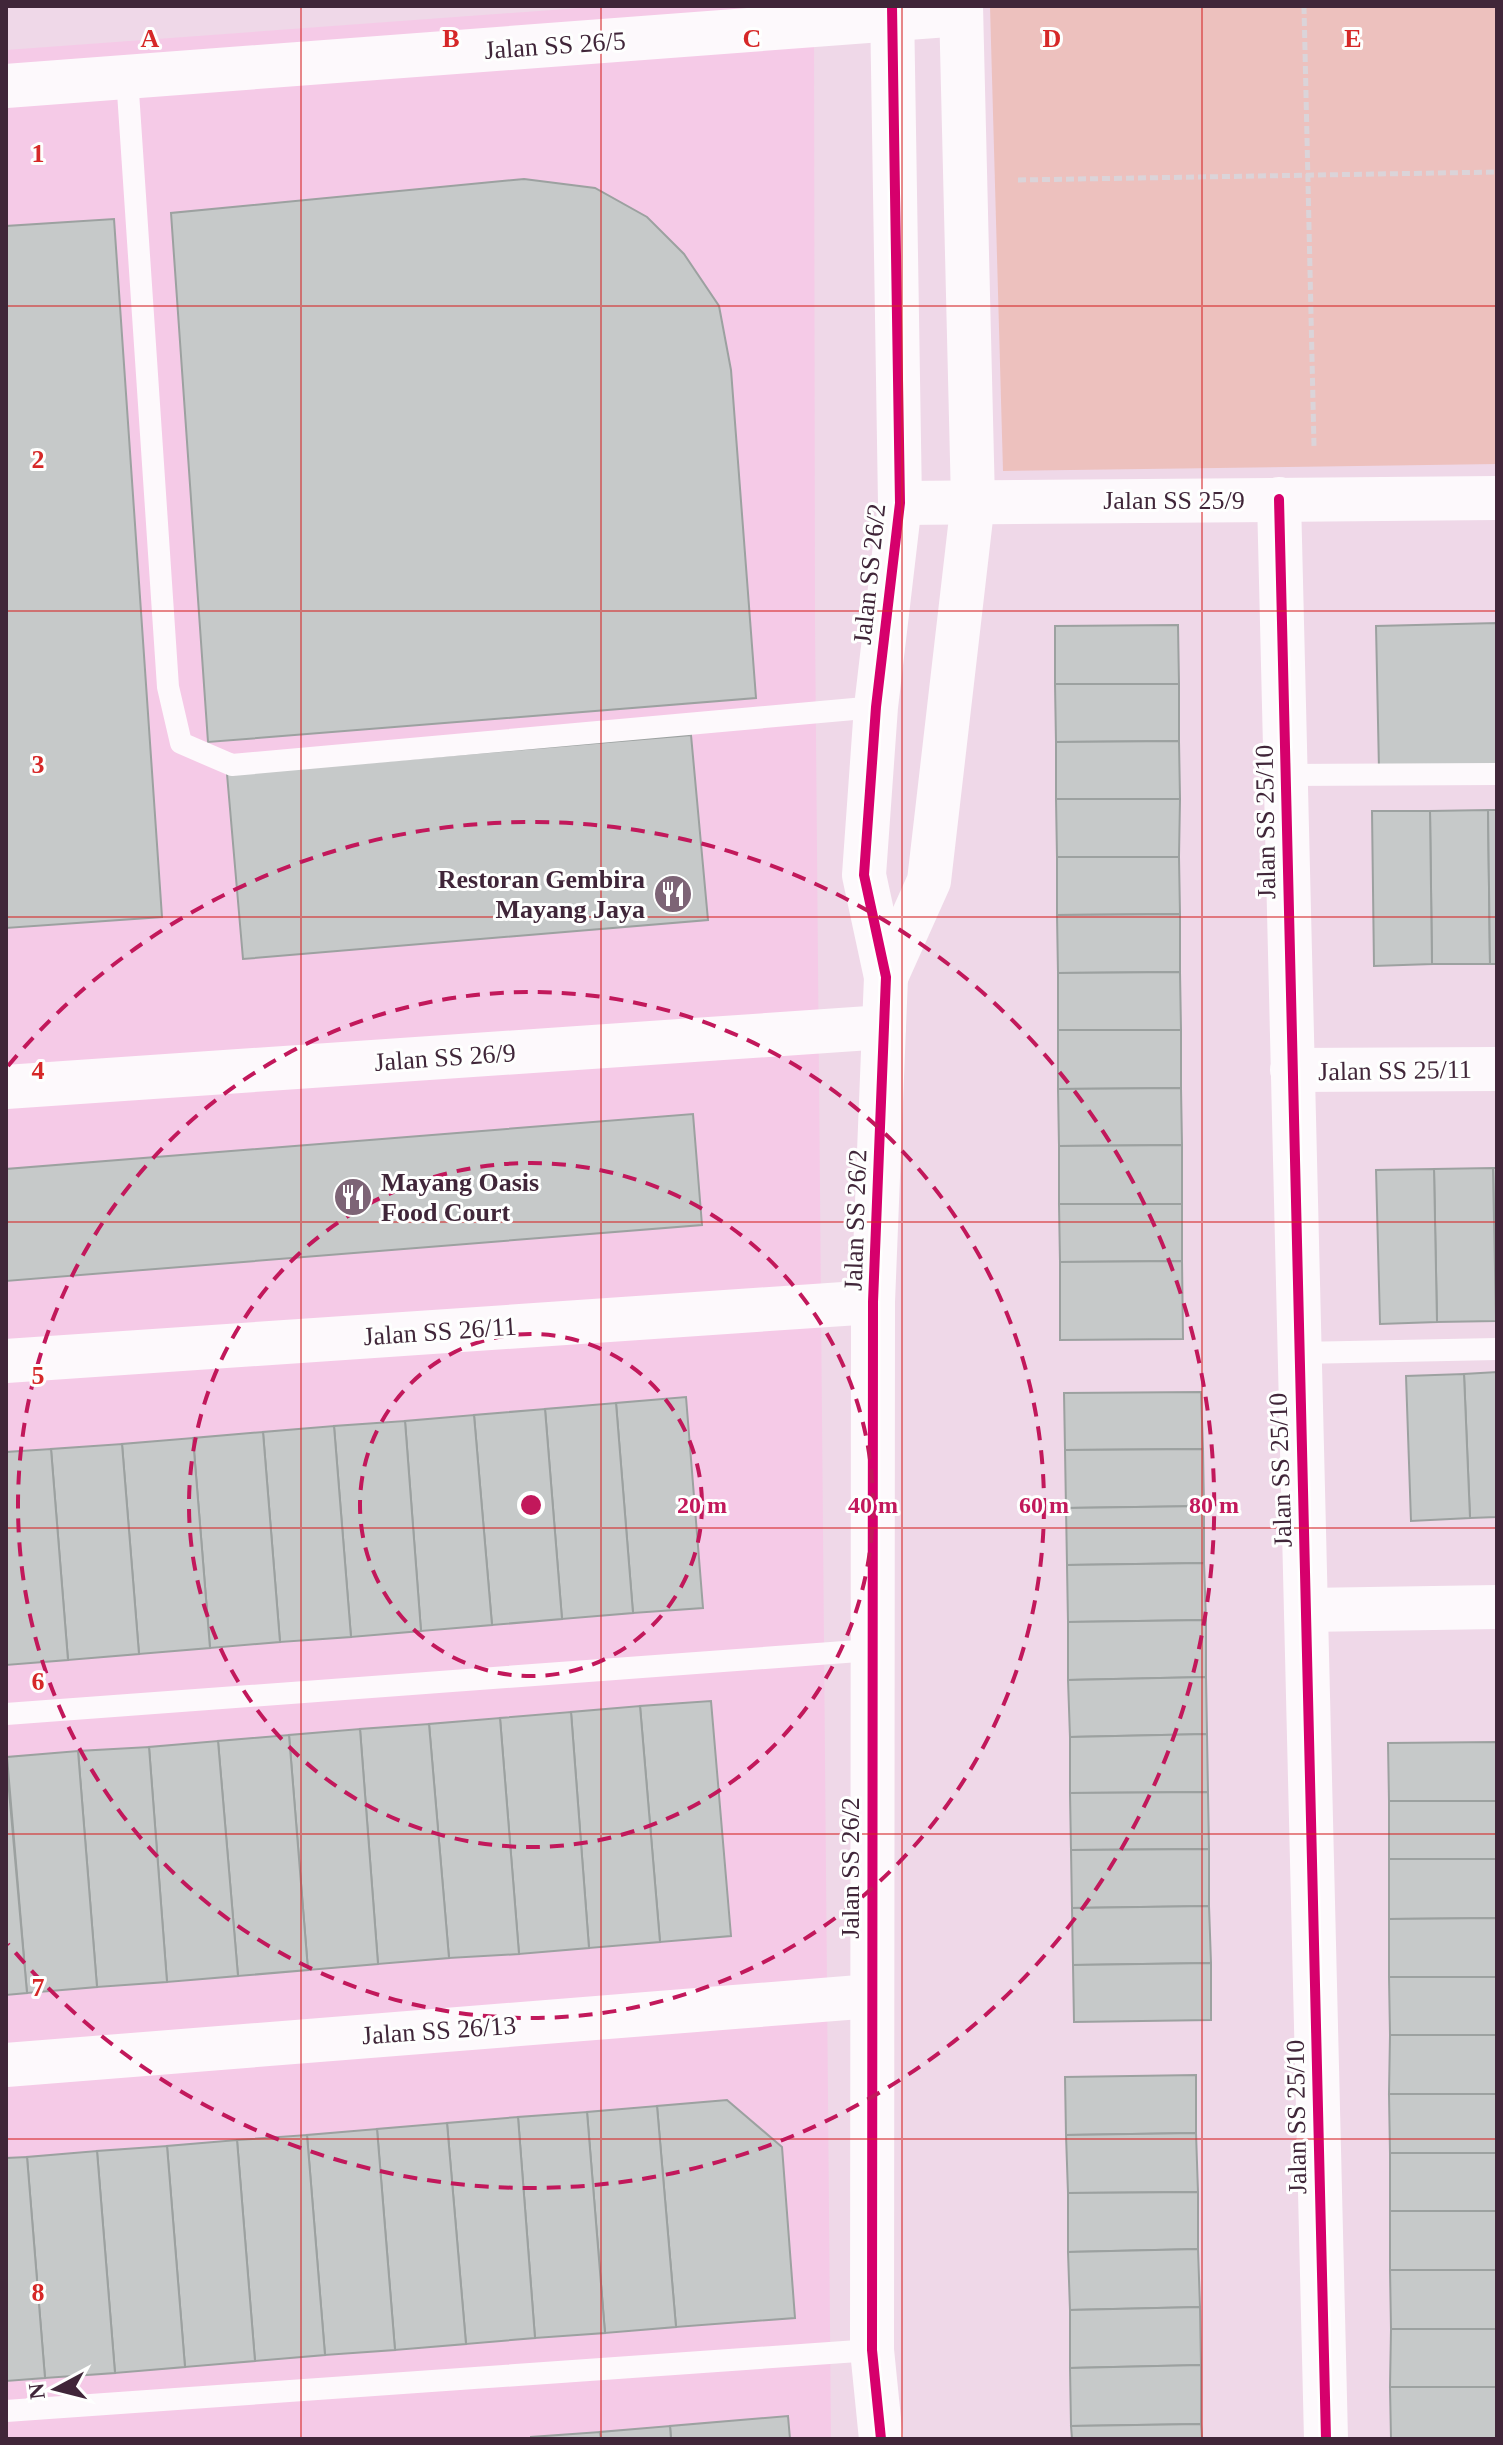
<svg xmlns="http://www.w3.org/2000/svg" width="1503" height="2445" viewBox="0 0 1503 2445" font-family="'Times New Roman',serif">
<style>
.built{fill:#f5cae7}
.green{fill:#edc1be}
.building{fill:#c6c9c9;stroke:#9ca1a0;stroke-width:2}
.lines{fill:none;stroke-linecap:round;stroke-linejoin:round}
.path{stroke:#dbd4d9;stroke-width:5;stroke-dasharray:8 4;stroke-linecap:butt}
.service{stroke:#fdf9fc;stroke-width:22}
.minor{stroke:#fdf9fc;stroke-width:44}
.tertiary{stroke:#fdf9fc;stroke-width:44}
.cycleway-casing{stroke:#fefffe;stroke-width:15}
.cycleway{stroke:#d6006c;stroke-width:10}
.grid{fill:none;stroke:#d62828;stroke-width:2;stroke-opacity:0.55}
.ring{fill:none;stroke:#c2185b;stroke-width:4;stroke-dasharray:14 10}
.labels{text-anchor:middle;stroke-width:6;stroke-linejoin:round;paint-order:stroke}
.street-label{font-size:26px;fill:#402639;stroke:#fefffe}
.poi-label{font-size:26px;font-weight:bold;fill:#402639;stroke:#fefffe;text-anchor:end}
.grid-label{font-size:26px;text-anchor:middle;font-weight:bold;fill:#d62828;stroke:#fefffe;stroke-width:6;stroke-linejoin:round;paint-order:stroke}
.centre{fill:#c2185b;stroke:#fefffe;stroke-width:4}
.ring-label{font-size:24px;text-anchor:middle;font-weight:bold;fill:#c2185b;stroke:#fefffe;stroke-width:6;stroke-linejoin:round;paint-order:stroke}
</style>
<rect width="100%" height="100%" fill="#efd8e8"/>
<polygon class="built" points="607,6 814,6 815,623 831,2439 6,2439 6,50"/>
<polygon class="green" points="990,6 1497,6 1497,464 1003,471"/>
<g class="building">
<polygon points="524,179 595,188 647,217 684,254 719,306 731,370 756,698 208,742 171,213"/>
<polygon points="114,219 162,917 6,928 6,226"/>
<polygon points="1497,623 1497,768 1379,770 1376,626"/>
<polygon points="1178,625 1179,684 1055,684 1055,626"/>
<polygon points="1055,684 1179,684 1179,741 1056,742"/>
<polygon points="691,735 708,920 243,959 227,774"/>
<polygon points="1179,741 1180,799 1056,799 1056,742"/>
<polygon points="1056,799 1180,799 1179,857 1057,857"/>
<polygon points="1488,810 1490,964 1432,964 1430,811"/>
<polygon points="1488,810 1497,810 1497,964 1490,964"/>
<polygon points="1372,811 1430,811 1432,964 1374,966"/>
<polygon points="1057,857 1179,857 1180,914 1057,915"/>
<polygon points="1180,914 1180,972 1058,973 1057,915"/>
<polygon points="1180,972 1181,1030 1058,1030 1058,973"/>
<polygon points="1058,1030 1181,1030 1181,1088 1058,1089"/>
<polygon points="1181,1088 1182,1145 1059,1146 1058,1089"/>
<polygon points="693,1114 702,1225 6,1281 6,1169"/>
<polygon points="1182,1145 1182,1204 1059,1204 1059,1146"/>
<polygon points="1493,1168 1497,1168 1497,1321 1496,1321"/>
<polygon points="1493,1168 1496,1321 1437,1322 1434,1169"/>
<polygon points="1434,1169 1437,1322 1380,1324 1376,1170"/>
<polygon points="1059,1204 1182,1204 1182,1261 1060,1262"/>
<polygon points="1182,1261 1183,1339 1060,1340 1060,1262"/>
<polygon points="1497,1372 1497,1517 1470,1518 1464,1374"/>
<polygon points="1464,1374 1470,1518 1411,1521 1406,1376"/>
<polygon points="1201,1392 1203,1449 1065,1450 1064,1393"/>
<polygon points="686,1397 703,1608 633,1613 616,1403"/>
<polygon points="616,1403 633,1613 562,1619 545,1409"/>
<polygon points="545,1409 562,1619 492,1625 474,1415"/>
<polygon points="474,1415 492,1625 421,1631 405,1421"/>
<polygon points="405,1421 421,1631 351,1637 334,1426"/>
<polygon points="334,1426 351,1637 280,1642 263,1432"/>
<polygon points="263,1432 280,1642 210,1648 193,1438"/>
<polygon points="193,1438 210,1648 139,1654 122,1444"/>
<polygon points="122,1444 139,1654 68,1660 51,1449"/>
<polygon points="51,1449 68,1660 6,1665 6,1452"/>
<polygon points="1203,1449 1204,1506 1066,1508 1065,1450"/>
<polygon points="1204,1506 1204,1563 1067,1565 1066,1508"/>
<polygon points="1204,1563 1206,1620 1068,1622 1067,1565"/>
<polygon points="1206,1620 1206,1677 1068,1680 1068,1622"/>
<polygon points="1206,1677 1207,1734 1070,1737 1068,1680"/>
<polygon points="711,1701 731,1936 660,1942 640,1706"/>
<polygon points="640,1706 660,1942 589,1948 571,1712"/>
<polygon points="571,1712 589,1948 519,1954 500,1718"/>
<polygon points="500,1718 519,1954 449,1958 429,1724"/>
<polygon points="429,1724 449,1958 378,1964 360,1729"/>
<polygon points="360,1729 378,1964 308,1970 289,1735"/>
<polygon points="1207,1734 1208,1792 1070,1793 1070,1737"/>
<polygon points="289,1735 308,1970 238,1976 218,1741"/>
<polygon points="218,1741 238,1976 167,1982 149,1747"/>
<polygon points="1497,1742 1497,1801 1389,1801 1388,1743"/>
<polygon points="149,1747 167,1982 97,1987 78,1751"/>
<polygon points="78,1751 97,1987 27,1993 7,1757"/>
<polygon points="6,1757 27,1993 6,1995"/>
<polygon points="1208,1792 1209,1849 1071,1850 1070,1793"/>
<rect x="1389" y="1801" width="108" height="58"/>
<polygon points="1209,1849 1209,1906 1072,1908 1071,1850"/>
<polygon points="1389,1859 1497,1859 1497,1918 1389,1919"/>
<polygon points="1209,1906 1211,1963 1073,1965 1072,1908"/>
<polygon points="1497,1918 1497,1977 1389,1977 1389,1919"/>
<polygon points="1211,1963 1211,2020 1074,2022 1073,1965"/>
<polygon points="1389,1977 1497,1977 1497,2035 1390,2035"/>
<polygon points="1390,2035 1497,2035 1497,2094 1389,2094"/>
<polygon points="1196,2075 1196,2133 1066,2135 1065,2077"/>
<polygon points="1389,2094 1497,2094 1497,2153 1390,2153"/>
<polygon points="727,2100 782,2147 795,2318 676,2327 657,2106"/>
<polygon points="657,2106 676,2327 605,2333 587,2112"/>
<polygon points="587,2112 605,2333 535,2338 518,2117"/>
<polygon points="518,2117 535,2338 466,2344 447,2123"/>
<polygon points="447,2123 466,2344 395,2350 377,2129"/>
<polygon points="377,2129 395,2350 325,2355 307,2135"/>
<polygon points="1196,2133 1198,2192 1068,2193 1066,2135"/>
<polygon points="307,2135 325,2355 255,2361 237,2140"/>
<polygon points="237,2140 255,2361 185,2367 167,2146"/>
<polygon points="167,2146 185,2367 115,2373 97,2151"/>
<polygon points="97,2151 115,2373 45,2378 27,2157"/>
<rect x="1390" y="2153" width="107" height="58"/>
<polygon points="27,2157 45,2378 6,2381 6,2158"/>
<polygon points="1198,2192 1198,2249 1068,2252 1068,2193"/>
<rect x="1390" y="2211" width="107" height="59"/>
<polygon points="1198,2249 1200,2307 1070,2310 1068,2252"/>
<polygon points="1390,2270 1497,2270 1497,2329 1391,2329"/>
<polygon points="1200,2307 1201,2365 1070,2368 1070,2310"/>
<polygon points="1391,2329 1497,2329 1497,2387 1390,2387"/>
<polygon points="1201,2365 1201,2424 1071,2426 1070,2368"/>
<polygon points="1390,2387 1497,2387 1497,2439 1391,2439"/>
<polygon points="788,2416 790,2439 671,2439 670,2426"/>
<polygon points="1201,2424 1202,2439 1072,2439 1071,2426"/>
<polygon points="670,2426 671,2439 601,2439 600,2432"/>
<polygon points="600,2432 601,2439 531,2439 531,2437"/>
</g>
<g class="lines">
<g class="path">
<polyline points="1304,6 1314,446"/>
<polyline points="1018,180 1497,172"/>
</g>
<g class="service">
<polyline points="127,77 168,687 181,743 232,765 876,707"/>
<polyline points="1285,775 1497,774"/>
<polyline points="1299,1353 1497,1349"/>
<polyline points="6,1714 872,1650"/>
<polyline points="6,2411 872,2350"/>
</g>
<g class="minor">
<polyline points="6,86 961,14"/>
<polyline points="1279,499 1326,2439"/>
<polyline points="900,503 1497,498"/>
<polyline points="1292,1070 1497,1069"/>
<polyline points="6,1087 884,1027"/>
<polyline points="6,1361 873,1302"/>
<polyline points="1306,1610 1497,1607"/>
<polyline points="6,2065 872,1996"/>
</g>
<g class="tertiary">
<polyline points="886,977 929,881 973,501 961,6"/>
<polyline points="881,2439 872,2350 873,1302 886,977 864,875 876,707 900,503 892,6"/>
</g>
<defs>
<g id="cycleway">
<polyline points="1279,499 1326,2439"/>
<polyline points="881,2439 872,2350 873,1302 886,977 864,875 876,707 900,503 892,6"/>
</g>
</defs>
<use href="#cycleway" class="cycleway-casing"/>
<use href="#cycleway" class="cycleway"/>
</g>
<path class="grid" d="M301,6V2439M601,6V2439M902,6V2439M1202,6V2439M6,306H1497M6,611H1497M6,917H1497M6,1222H1497M6,1528H1497M6,1834H1497M6,2139H1497"/>
<g class="ring">
<circle cx="531" cy="1505" r="171"/>
<circle cx="531" cy="1505" r="342"/>
<circle cx="531" cy="1505" r="513"/>
<path d="M8 1066A683 683 0 1 1 8 1944"/>
</g>
<defs>
<symbol id="restaurant-disc" viewBox="-11 -11 22 22"><circle r="9.5" fill="#7d6476" stroke="#fefffe"/><path d="M-5-6h1v4h1v-4h1v4h1v-4h1v5L-1.5 .5V6h-2V.5L-5-1ZM5-6V6H3V1.5H1.5Q1.5-4 5-6Z" fill="#fff"/></symbol>
</defs>
<g fill-rule="evenodd">
<use href="#restaurant-disc" x="651" y="872" width="44" height="44"/>
<use href="#restaurant-disc" x="331" y="1175" width="44" height="44"/>
</g>
<g class="labels">
<g class="street-label">
<text transform="translate(555 45) rotate(-4)" y="9">Jalan SS 26/5</text>
<text x="1174" y="509">Jalan SS 25/9</text>
<text transform="translate(869 574) rotate(-84)" y="9">Jalan SS 26/2</text>
<text transform="translate(1265 822) rotate(-91)" y="9">Jalan SS 25/10</text>
<text transform="translate(445 1057) rotate(-4)" y="9">Jalan SS 26/9</text>
<text transform="translate(1395 1070) rotate(-1)" y="9">Jalan SS 25/11</text>
<text transform="translate(855 1220) rotate(-88)" y="9">Jalan SS 26/2</text>
<text transform="translate(440 1331) rotate(-4)" y="9">Jalan SS 26/11</text>
<text transform="translate(1280 1470) rotate(-92)" y="9">Jalan SS 25/10</text>
<text transform="translate(850 1868) rotate(-90)" y="9">Jalan SS 26/2</text>
<text transform="translate(439 2030) rotate(-4)" y="9">Jalan SS 26/13</text>
<text transform="translate(1296 2117) rotate(-91)" y="9">Jalan SS 25/10</text>
</g>
<g class="poi-label">
<text x="645" y="888">Restoran Gembira<tspan x="645" dy="30">Mayang Jaya</tspan></text>
<text x="381" y="1191" text-anchor="start">Mayang Oasis<tspan x="381" dy="30">Food Court</tspan></text>
</g>
</g>
<g class="grid-label">
<text x="150" y="47">A</text>
<text x="451" y="47">B</text>
<text x="752" y="47">C</text>
<text x="1052" y="47">D</text>
<text x="1353" y="47">E</text>
<text x="38" y="162">1</text>
<text x="38" y="468">2</text>
<text x="38" y="773">3</text>
<text x="38" y="1079">4</text>
<text x="38" y="1384">5</text>
<text x="38" y="1690">6</text>
<text x="38" y="1996">7</text>
<text x="38" y="2301">8</text>
</g>
<circle cx="531" cy="1505" r="12" class="centre"/>
<g class="ring-label">
<text x="702" y="1513">20 m</text>
<text x="873" y="1513">40 m</text>
<text x="1044" y="1513">60 m</text>
<text x="1214" y="1513">80 m</text>
</g>
<rect width="1503" height="2445" fill="none" stroke="#402639" stroke-width="16"/>
<g transform="translate(56 2389) rotate(263)" stroke="#fefffe" stroke-width="6" paint-order="stroke">
<path d="M0-6L14 30L0 20L-14 30Z" fill="#402639"/>
<text y="-12" font-size="22" font-weight="bold" text-anchor="middle" fill="#402639">N</text>
</g>
</svg>
